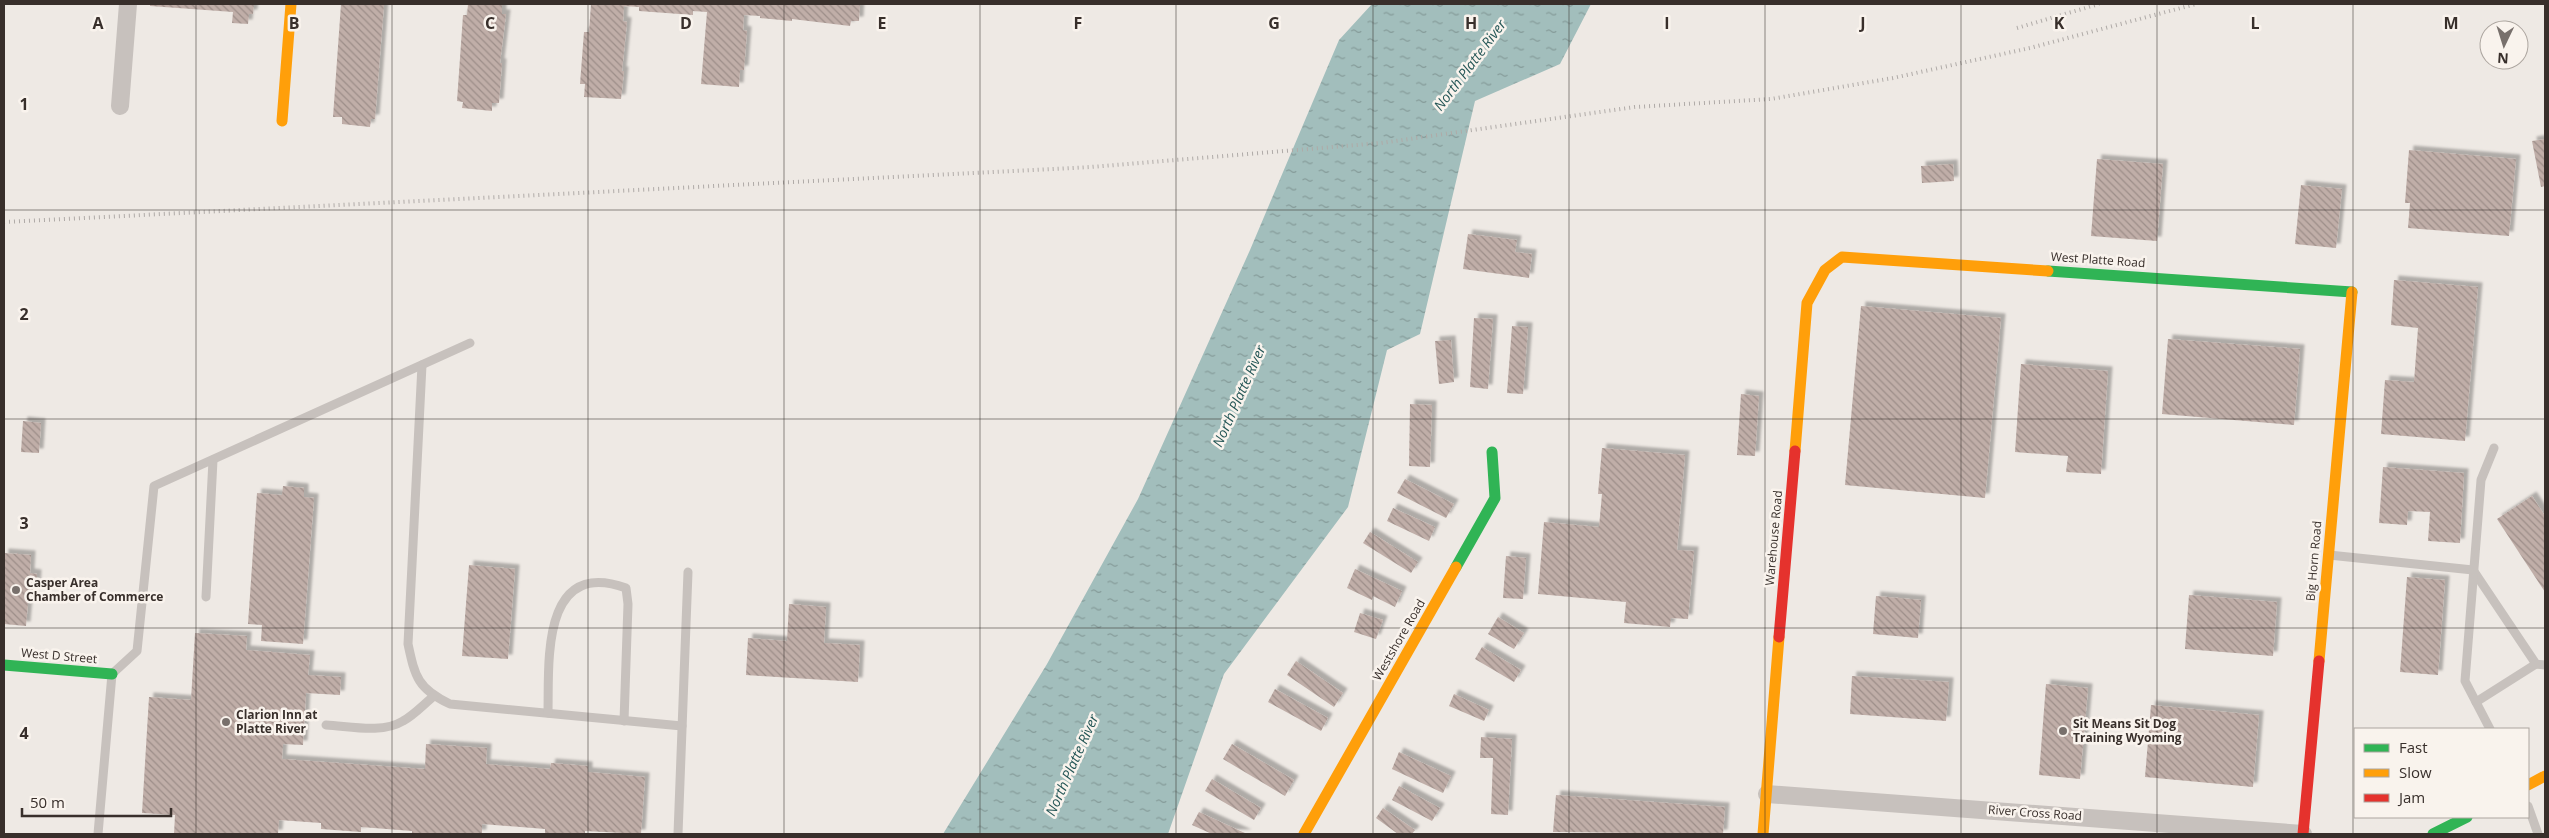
<svg xmlns="http://www.w3.org/2000/svg" width="2549" height="838" viewBox="0 0 2549 838" font-family="'Open Sans',sans-serif">
<style>
.water{fill:url(#water-ripples)}
.building{fill:url(#building-back-hatch);filter:url(#shadow)}
.lines{fill:none;stroke-linecap:round;stroke-linejoin:round}
.lane{stroke:#c7c1bd;stroke-width:9}
.street{stroke:#c7c1bd;stroke-width:18}
.fast{stroke:#30b455;stroke-width:11}
.slow{stroke:#ff9f0a;stroke-width:11}
.jam{stroke:#e5322d;stroke-width:11}
.rail{stroke:#afaaa7;stroke-width:4;stroke-dasharray:1 4;stroke-linecap:butt}
.grid{fill:none;stroke:#382f2b;stroke-width:1;stroke-opacity:0.55}
.poi-dot{fill:#78706c;stroke:#f9f3ed;stroke-width:2}
.labels{text-anchor:middle;stroke-width:5;stroke-linejoin:round;paint-order:stroke}
.street-label{font-size:12px;fill:#382f2b;stroke:#f9f3ed}
.poi-label{font-size:12px;font-weight:bold;fill:#382f2b;stroke:#f9f3ed;text-anchor:start}
.water-label{font-size:14px;font-style:italic;fill:#245656;stroke:#f9f3ed}
.grid-label{font-size:16px;text-anchor:middle;font-weight:bold;fill:#382f2b;stroke:#f9f3ed;stroke-width:5;stroke-linejoin:round;paint-order:stroke}
</style>
<defs>
<pattern id="water-ripples" width="26" height="14" patternUnits="userSpaceOnUse" patternTransform="scale(1.25)"><rect width="26" height="14" fill="#a2bebc"/><path d="M2 4q2-2 4 0t4 0M15 11q2-2 4 0t4 0" fill="none" stroke="#859b99"/></pattern>
<pattern id="building-back-hatch" width="6" height="6" patternUnits="userSpaceOnUse" patternTransform="scale(1.25)"><rect width="6" height="6" fill="#c0aea8"/><path d="M-1 5l2 2M0 0l6 6M5-1l2 2" fill="none" stroke="#9d8e89"/></pattern>
<filter id="shadow"><feDropShadow dx="4.5" dy="-4.5" stdDeviation="1" flood-color="#0004"/></filter>
</defs>
<rect width="100%" height="100%" fill="#eee9e4"/>
<polygon class="water" points="1372,4 1591,4 1560,64 1475,101 1420,334 1387,350 1348,507 1224,674 1168,834 943,834 1047,664 1138,499 1250,250 1339,40"/>
<g class="building">
<polygon points="150,4 254,4 253,14 249,14 248,24 232,23 233,12 150,6"/>
<polygon points="341,4 384,5 375,119 371,119 370,127 342,124 342,117 333,117"/>
<polygon points="468,4 502,4 502,14 506,14 500,63 502,63 499,103 492,103 492,111 462,108 463,102 457,101 463,15 467,15"/>
<polygon points="591,4 860,4 859,21 851,21 850,26 792,19 792,21 760,18 760,16 744,15 743,30 747,31 744,70 740,70 739,87 701,84 707,12 693,11 693,15 639,11 639,7 624,6 623,21 627,22 622,71 624,71 621,99 584,97 585,84 580,84 584,32 589,32"/>
<polygon points="2545,139 2545,186 2541,187 2532,141"/>
<polygon points="2409,150 2516,159 2509,236 2408,228 2410,203 2405,203"/>
<polygon points="2097,159 2163,164 2157,241 2091,236"/>
<polygon points="1953,164 1954,181 1922,183 1921,166"/>
<polygon points="2301,185 2342,189 2336,248 2295,244"/>
<polygon points="1468,234 1517,240 1515,252 1532,254 1529,278 1463,269"/>
<polygon points="2394,280 2478,287 2465,441 2381,434 2385,380 2414,382 2418,328 2391,325"/>
<polygon points="1861,306 2001,318 1985,498 1845,485"/>
<polygon points="1474,318 1493,319 1488,389 1470,387"/>
<polygon points="1512,326 1528,327 1523,394 1507,393"/>
<polygon points="2168,339 2300,349 2294,425 2162,414"/>
<polygon points="1451,340 1454,382 1439,384 1435,341"/>
<polygon points="2021,364 2108,371 2101,474 2066,472 2068,456 2015,452"/>
<polygon points="1741,394 1759,396 1755,456 1737,455"/>
<polygon points="1410,404 1432,405 1430,467 1409,466"/>
<polygon points="23,421 41,423 39,453 21,452"/>
<polygon points="1602,448 1685,455 1677,550 1694,551 1688,619 1671,618 1670,627 1624,623 1626,602 1538,594 1544,522 1599,527 1602,494 1598,494"/>
<polygon points="2383,467 2464,473 2460,543 2428,541 2430,512 2408,511 2407,525 2379,523"/>
<polygon points="1405,479 1454,504 1446,518 1397,493"/>
<polygon points="283,486 304,488 304,497 314,498 303,644 261,641 262,625 248,624 257,493 282,495"/>
<polygon points="2532,496 2545,516 2545,592 2497,519"/>
<polygon points="1393,508 1435,527 1429,541 1387,521"/>
<polygon points="1370,532 1418,562 1411,573 1363,543"/>
<polygon points="4,553 31,555 30,573 37,574 36,590 29,590 26,626 4,624"/>
<polygon points="1506,556 1526,558 1523,599 1503,598"/>
<polygon points="469,565 515,569 508,659 462,656"/>
<polygon points="1355,569 1402,591 1395,607 1373,596 1372,600 1347,588"/>
<polygon points="2407,577 2445,580 2438,675 2400,672"/>
<polygon points="2189,595 2277,602 2273,656 2185,649"/>
<polygon points="1876,596 1921,600 1918,638 1873,634"/>
<polygon points="789,604 826,607 824,643 860,645 858,682 746,675 748,638 787,641"/>
<polygon points="1360,613 1383,620 1376,639 1354,632"/>
<polygon points="1498,617 1524,633 1514,649 1488,634"/>
<polygon points="195,633 247,636 246,650 310,655 308,675 341,677 340,695 306,693 303,745 283,744 282,759 425,769 426,744 487,748 486,764 550,769 551,763 588,766 588,772 645,777 641,834 585,831 585,834 545,834 545,829 482,824 482,834 412,834 412,831 361,827 361,832 321,829 321,823 279,820 278,834 174,834 175,815 142,813 149,697 191,700"/>
<polygon points="1482,647 1521,670 1514,682 1475,659"/>
<polygon points="1296,661 1343,693 1334,707 1287,675"/>
<polygon points="1852,676 1949,682 1946,721 1850,714"/>
<polygon points="2046,684 2088,688 2080,779 2039,775"/>
<polygon points="1275,689 1328,718 1321,731 1268,702"/>
<polygon points="1454,694 1489,710 1484,721 1449,706"/>
<polygon points="2151,705 2259,715 2253,787 2145,777"/>
<polygon points="1481,737 1512,739 1508,815 1491,814 1493,758 1480,758"/>
<polygon points="1232,744 1294,780 1285,796 1223,759"/>
<polygon points="1399,752 1451,776 1443,793 1392,769"/>
<polygon points="1212,779 1261,808 1254,820 1205,791"/>
<polygon points="1399,786 1440,808 1432,821 1392,800"/>
<polygon points="1556,795 1725,807 1723,834 1553,832"/>
<polygon points="1383,808 1415,830 1412,834 1398,834 1376,818"/>
<polygon points="1199,812 1247,834 1212,834 1192,825"/>
</g>
<g class="lines">
<g class="lane">
<path d="M422,365L408,644C415,677 418,689 450,704L682,726"/>
<polyline points="2329,555 2473,570 2536,664 2545,665"/>
<polyline points="206,597 213,460"/>
<polyline points="2476,702 2536,664"/>
<path d="M548,713C549,661 541,558 626,588L628,604L624,721"/>
<path d="M326,725C349,726 382,734 403,721C414,715 424,704 434,696"/>
<polyline points="2490,729 2465,681 2481,480 2494,448"/>
<polyline points="2528,806 2538,834"/>
<polyline points="98,834 112,674 137,651 154,486 470,343"/>
<polyline points="678,834 688,572"/>
</g>
<g class="street">
<polyline points="120,106 128,4"/>
<polyline points="1767,794 2303,834"/>
</g>
<g class="fast">
<polyline points="2048,271 2352,292"/>
<polyline points="1456,567 1495,498 1492,452"/>
<polyline points="4,665 112,674"/>
<polyline points="2433,834 2467,817"/>
</g>
<g class="slow">
<polyline points="282,121 291,4"/>
<polyline points="1795,451 1807,303 1825,270 1842,257 2048,271"/>
<polyline points="2319,661 2352,292"/>
<polyline points="2528,785 2545,776"/>
<polyline points="1304,834 1456,567"/>
<polyline points="1763,834 1779,637"/>
</g>
<g class="jam">
<polyline points="1779,637 1795,451"/>
<polyline points="2303,834 2319,661"/>
</g>
<g class="rail">
<polyline points="2017,28 2099,4"/>
<polyline points="4,222 1091,167 1381,143 1635,107 1771,99 1893,78 2030,48 2196,4"/>
</g>
</g>
<path class="grid" d="M196,4V834M392,4V834M588,4V834M784,4V834M980,4V834M1176,4V834M1373,4V834M1569,4V834M1765,4V834M1961,4V834M2157,4V834M2353,4V834M4,210H2545M4,419H2545M4,628H2545"/>
<g class="poi-dot">
<circle cx="16" cy="590" r="5"/>
<circle cx="226" cy="722" r="5"/>
<circle cx="2063" cy="731" r="5"/>
</g>
<g class="labels">
<g class="street-label">
<text transform="translate(2098 260) rotate(4)" y="4">West Platte Road</text>
<text transform="translate(1774 538) rotate(-85)" y="4">Warehouse Road</text>
<text transform="translate(2314 561) rotate(-85)" y="4">Big Horn Road</text>
<text transform="translate(1399 640) rotate(-60)" y="4">Westshore Road</text>
<text transform="translate(59 656) rotate(5)" y="4">West D Street</text>
<text transform="translate(2035 813) rotate(4)" y="4">River Cross Road</text>
</g>
<g class="poi-label">
<text x="26" y="587">Casper Area<tspan x="26" dy="14">Chamber of Commerce</tspan></text>
<text x="236" y="719">Clarion Inn at<tspan x="236" dy="14">Platte River</tspan></text>
<text x="2073" y="728">Sit Means Sit Dog<tspan x="2073" dy="14">Training Wyoming</tspan></text>
</g>
<g class="water-label">
<text transform="translate(1470 65) rotate(-53)" y="5">North Platte River</text>
<text transform="translate(1239 396) rotate(-66)" y="5">North Platte River</text>
<text transform="translate(1072 765) rotate(-66)" y="5">North Platte River</text>
</g>
</g>
<g class="grid-label">
<text x="98" y="29">A</text>
<text x="294" y="29">B</text>
<text x="490" y="29">C</text>
<text x="686" y="29">D</text>
<text x="882" y="29">E</text>
<text x="1078" y="29">F</text>
<text x="1274" y="29">G</text>
<text x="1471" y="29">H</text>
<text x="1667" y="29">I</text>
<text x="1863" y="29">J</text>
<text x="2059" y="29">K</text>
<text x="2255" y="29">L</text>
<text x="2451" y="29">M</text>
<text x="24" y="110">1</text>
<text x="24" y="320">2</text>
<text x="24" y="529">3</text>
<text x="24" y="739">4</text>
</g>
<rect width="2549" height="838" fill="none" stroke="#382f2b" stroke-width="10"/>
<rect x="2354" y="728" width="175" height="90" fill="#f9f3ed" stroke="#aca59f"/>
<rect x="2364" y="744" width="25" height="8" fill="#30b455" stroke="#aca59f"/>
<text x="2399" y="753" font-size="15" fill="#382f2b">Fast</text>
<rect x="2364" y="769" width="25" height="8" fill="#ff9f0a" stroke="#aca59f"/>
<text x="2399" y="778" font-size="15" fill="#382f2b">Slow</text>
<rect x="2364" y="794" width="25" height="8" fill="#e5322d" stroke="#aca59f"/>
<text x="2399" y="803" font-size="15" fill="#382f2b">Jam</text>
<g transform="translate(2504 45) rotate(184)"><circle r="24" fill="#f9f3ed" stroke="#aca59f"/>
<path d="M0-4L9 19L0 12L-9 19Z" fill="#78706c"/>
<text y="-8" font-size="14" font-weight="bold" text-anchor="middle" fill="#382f2b">N</text>
</g>
<path d="M22 808v8h149v-8" fill="none" stroke="#382f2b" stroke-width="2.5"/>
<text x="30" y="808" font-size="15" fill="#382f2b" stroke="#f9f3ed" stroke-width="4" paint-order="stroke">50 m</text>
</svg>
